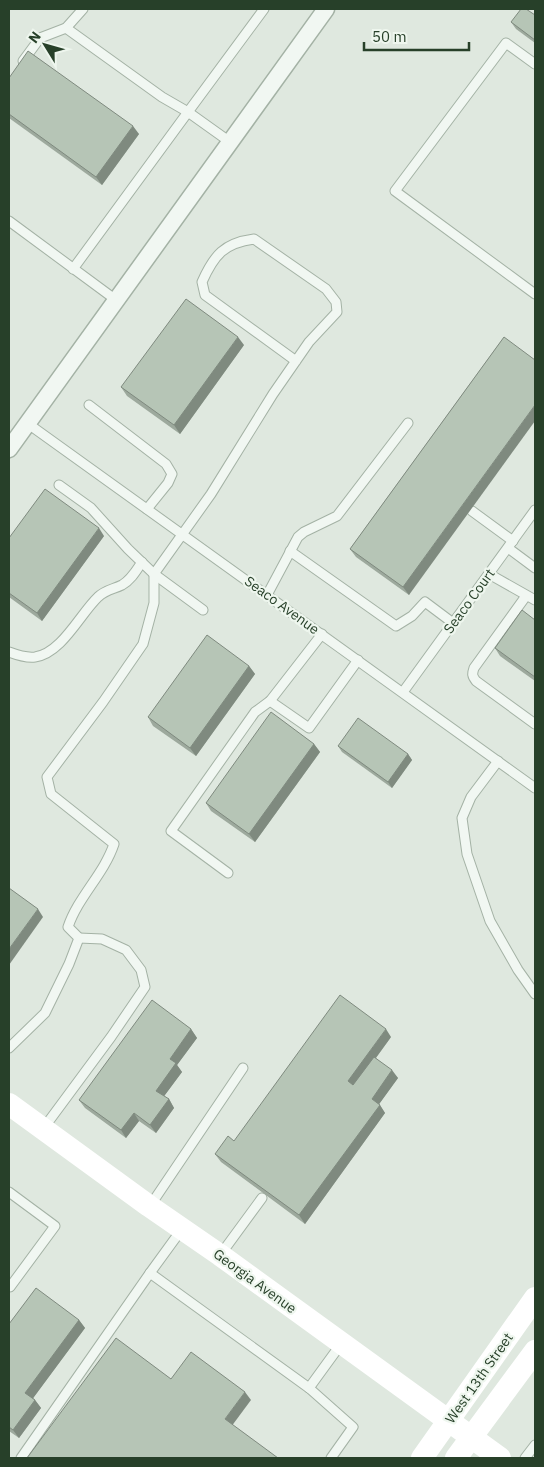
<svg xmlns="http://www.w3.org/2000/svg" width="544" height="1467" viewBox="0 0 544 1467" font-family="'IBM Plex Sans',sans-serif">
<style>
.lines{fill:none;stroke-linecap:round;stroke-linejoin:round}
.lane-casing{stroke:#a4b2a5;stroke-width:11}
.street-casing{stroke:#a4b2a5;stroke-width:19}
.lane{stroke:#f1f7f2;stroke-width:9}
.street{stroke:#f1f7f2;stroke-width:16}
.secondary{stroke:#fff;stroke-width:22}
.wall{fill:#9da99d}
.shaded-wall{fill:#7f8a7f}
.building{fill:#b6c5b6;stroke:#7f8a7f}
.labels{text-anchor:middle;stroke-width:4.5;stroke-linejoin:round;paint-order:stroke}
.street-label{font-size:14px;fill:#274029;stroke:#eef6ee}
</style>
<rect width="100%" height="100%" fill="#dfe8df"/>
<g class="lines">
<defs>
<g id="lane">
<polyline points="66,28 162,97 188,112 73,269"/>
<polyline points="23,61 40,38 66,28 83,9"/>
<polyline points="535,64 506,43 395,191 535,294"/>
<polyline points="230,142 188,112 264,9"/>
<polyline points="9,221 116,300"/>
<polyline points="89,405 166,464 172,474 168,483 147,509"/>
<polyline points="27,423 535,788"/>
<polyline points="59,485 91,508 128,549 154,574 203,610"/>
<polyline points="472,511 513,541"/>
<polyline points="508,548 535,568"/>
<polyline points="290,551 396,626 412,616 425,602 453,623"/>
<polyline points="489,574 535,600"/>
<polyline points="267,595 298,537 304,532 337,516 408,423"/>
<path d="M526,596L474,668C472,674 472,676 476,681L535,724"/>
<path d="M9,652C17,655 27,658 35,657C62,653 80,614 98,597C105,590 114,589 122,585C131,580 136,571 142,562"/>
<polyline points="403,692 535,510"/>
<polyline points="270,701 309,728 358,660"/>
<polyline points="498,761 471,797 462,818 467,854 490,921 518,970 535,994"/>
<polyline points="228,873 171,831 255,712 270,701 322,634"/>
<path d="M9,1048L45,1013L69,964L79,938L68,927C78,897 104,874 114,844L51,794L47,777L103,702L143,644L154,603V574L211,494L273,394L309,342L337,312L336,302L326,289L254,239C224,243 214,255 202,282L205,295L296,361"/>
<polyline points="43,1129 111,1037 145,987 141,970 126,950 102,939 79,938"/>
<polyline points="9,1192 55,1226 10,1287 9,1287"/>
<polyline points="150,1206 243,1068"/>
<polyline points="221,1254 262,1198"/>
<polyline points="150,1273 309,1388 341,1344"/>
<polyline points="309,1388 353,1427 331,1458"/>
<polyline points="21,1458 150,1273 182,1229"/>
<polyline points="525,1458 535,1445"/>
</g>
<polyline id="street" points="9,449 326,9"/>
</defs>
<use href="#lane" class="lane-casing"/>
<use href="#street" class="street-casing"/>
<use href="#lane" class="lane"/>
<use href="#street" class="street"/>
<g class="secondary">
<polyline points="9,1104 149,1206 220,1255 500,1458"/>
<polyline points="422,1458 535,1298"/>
<polyline points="456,1458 535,1351"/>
</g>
</g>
<g class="wall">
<polygon points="535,15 535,43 516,29 511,22"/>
<polygon points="9,78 139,134 102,185 9,118"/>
<polygon points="504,337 409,595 356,557 350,549"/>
<polygon points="244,345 180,434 127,396 121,387"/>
<polygon points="104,536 42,621 9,597 9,538"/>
<polygon points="535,620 535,681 500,656 495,648"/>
<polygon points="249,666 255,674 196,756 153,726 148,717"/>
<polygon points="314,744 320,752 255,842 211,811 206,803"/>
<polygon points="338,746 408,754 412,760 392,788 342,752"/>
<polygon points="191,1029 197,1038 177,1065 182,1072 164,1096 169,1099 174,1108 156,1133 139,1121 126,1138 85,1108 79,1100"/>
<polygon points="391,1037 376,1058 398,1078 379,1104 385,1113 305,1224 221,1162 215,1154 234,1141"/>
<polygon points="79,1320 85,1328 33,1398 35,1400 41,1408 19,1438 9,1431 9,1324"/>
</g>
<g class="shaded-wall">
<polygon points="133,126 139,134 102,185 96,177"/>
<polygon points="238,337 244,345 180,434 174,425"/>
<polygon points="535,405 535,421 409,595 403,587"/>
<polygon points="99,528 104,536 42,621 37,613"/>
<polygon points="249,666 255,674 196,756 190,748"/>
<polygon points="314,744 320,752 255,842 249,834"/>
<polygon points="408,754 412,760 392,788 388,782"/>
<polygon points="38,909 43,917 9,965 9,949"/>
<polygon points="191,1029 197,1038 177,1065 182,1072 162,1099 156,1091 170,1059"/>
<polygon points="386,1029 391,1037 353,1089 348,1081"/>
<polygon points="392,1070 398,1078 377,1107 372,1099"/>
<polygon points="169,1099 174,1108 156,1133 150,1125"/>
<polygon points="380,1105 385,1113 305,1224 299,1215"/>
<polygon points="134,1113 139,1121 126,1138 121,1130"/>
<polygon points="79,1320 85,1328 31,1401 25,1393"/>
<polygon points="245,1392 251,1400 231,1427 225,1419"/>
<polygon points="35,1400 41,1408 19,1438 13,1430"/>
</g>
<g class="building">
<polygon points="521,9 526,9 535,15 535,40 511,22"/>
<polygon points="28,51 133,126 96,177 9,114 9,78"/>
<polygon points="186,299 238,337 174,425 121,387"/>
<polygon points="504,337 535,360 535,405 403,587 350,549"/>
<polygon points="45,489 99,528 37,613 9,593 9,538"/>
<polygon points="522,610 535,620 535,677 495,648"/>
<polygon points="207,635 249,666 190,748 148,717"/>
<polygon points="271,712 314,744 249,834 206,803"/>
<polygon points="358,718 408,754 388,782 338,746"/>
<polygon points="9,888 38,909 9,949"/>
<polygon points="340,995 386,1029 348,1081 353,1085 374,1057 392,1070 372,1099 380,1105 299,1215 215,1154 228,1136 234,1141"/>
<polygon points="152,1000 191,1029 170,1059 176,1063 156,1091 169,1099 150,1125 134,1113 121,1130 79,1100"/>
<polygon points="36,1288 79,1320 25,1393 35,1400 13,1430 9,1427 9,1324"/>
<polygon points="116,1338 171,1379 191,1352 245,1392 225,1419 278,1458 27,1458"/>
</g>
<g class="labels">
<g class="street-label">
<text transform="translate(469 601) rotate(-54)" y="5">Seaco Court</text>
<text transform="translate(282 605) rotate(36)" y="5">Seaco Avenue</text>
<text transform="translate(255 1281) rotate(36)" y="5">Georgia Avenue</text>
<text transform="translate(479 1378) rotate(-55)" y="5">West 13th Street</text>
</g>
</g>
<rect width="544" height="1467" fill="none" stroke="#274029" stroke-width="20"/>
<g transform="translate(45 45) rotate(307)" stroke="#eef6ee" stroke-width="4" paint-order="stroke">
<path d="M0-4L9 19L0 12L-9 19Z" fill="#274029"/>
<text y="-8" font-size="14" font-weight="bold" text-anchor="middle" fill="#274029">N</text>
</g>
<path d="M364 42v8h105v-8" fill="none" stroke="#274029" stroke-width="2.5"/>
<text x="372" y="42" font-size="15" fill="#274029" stroke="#eef6ee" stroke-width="4" paint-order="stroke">50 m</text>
</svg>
